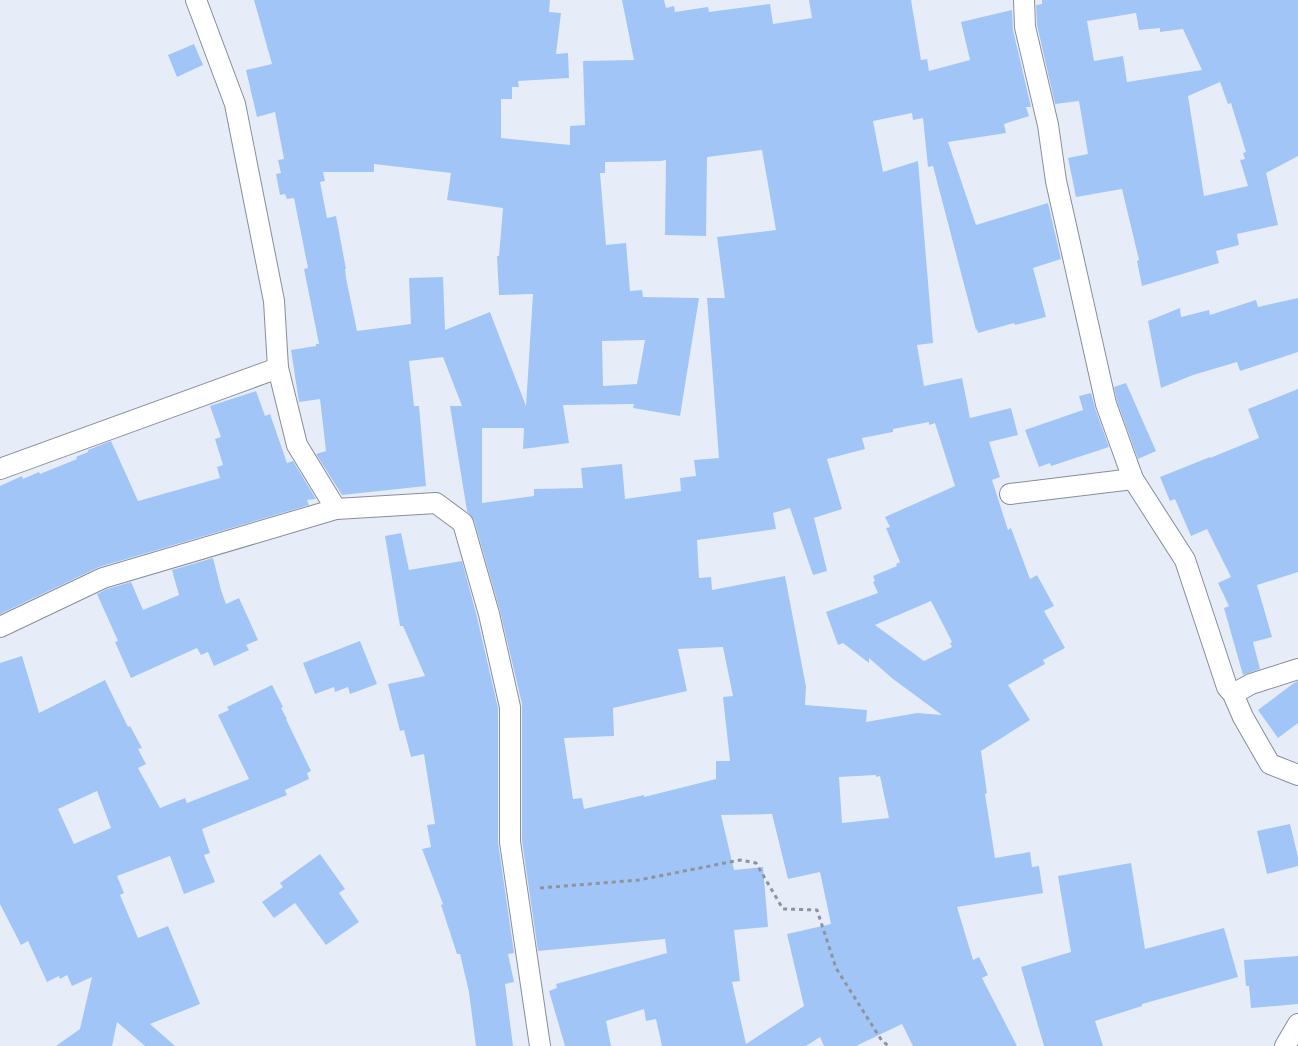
<svg xmlns="http://www.w3.org/2000/svg" width="1298" height="1046" viewBox="0 0 1298 1046" font-family="'IBM Plex Serif',serif">
<style>
.building{fill:#a2c5f8;fill-rule:evenodd}
.lines{fill:none;stroke-linecap:round;stroke-linejoin:round}
.street-casing{stroke:#888e98;stroke-width:22}
.path{stroke:#8f949c;stroke-width:3;stroke-dasharray:4 4;stroke-linecap:butt}
.street{stroke:#fff;stroke-width:20}
</style>
<rect width="100%" height="100%" fill="#e6edf8"/>
<g class="building">
<path d="M254,0H550L549,12L561,13L556,54L568,53L569,78L518,81L519,87H512V99H501V138L570,145V126L585,125L583,61L634,60L622,0H664L666,8L674,6L675,12L708,7L709,12L770,4L773,24L812,18L809,0H911L921,60L927,59L929,71L970,60L961,22L1012,10L1013,30L1031,107H1026L1029,116L1004,124L1006,133L948,142L976,225L1048,203L1061,259L1033,268L1046,317L1015,325L1014,323L978,333L977,329L976,330L933,166L928,167L923,118L913,120L912,113L873,121L883,172L918,161L933,343L917,345L924,386L962,378L970,418L1011,408L1018,435L989,442L1000,477L992,480L1008,530L1011,528L1030,579L1037,575L1054,606L1044,611L1065,648L1043,660L1045,664L1008,685L1030,720L981,751L987,793L985,794L995,858L1030,852L1032,867L1039,866L1043,893L957,907L973,960L979,957L988,975L982,978L1017,1046H913L902,1024L856,1046H824L820,1037L806,1046H662L656,1019L646,1021L644,1009L606,1021L611,1046H565L549,991L557,988L556,984L667,953L665,939L538,951L522,841V704L500,611L474,520L467,511L450,406H462L443,357L409,361L414,406H419L426,486L342,495L316,454L326,451L320,399L299,402L291,350L316,346V344H319L304,269L308,268L294,198L287,199L285,194L280,195L276,174L281,173L278,160L284,159L275,112L257,117L246,70L272,64ZM762,150L776,230L717,237L725,298H707L719,458L694,460L696,476L680,478L681,491L625,499L622,464L581,468L583,488L534,489V496L482,503V428H524L523,449L569,443L563,405L634,404L633,408L680,416L699,298L643,297L642,290L630,291L626,243L606,245L600,173H605V162L661,161L666,160L665,235L706,236L707,157ZM374,164L451,173L447,200L503,208L499,256H497L499,295L533,294L526,406L490,312L445,330L443,277L409,278L411,324L357,331L346,278L345,269H346L336,216L327,218L320,182L325,181L323,172H374ZM645,340L637,384L603,386L602,341ZM929,422V425L935,423L955,486L885,517L890,527L886,528L900,562L896,564L897,566L873,576L875,581L873,582L878,593L826,612L838,645L843,643L869,663V658L893,679L942,715L917,713L866,722L867,710L805,705L806,687L785,576L712,590L711,577L699,578L697,540L776,529L773,513L790,508L813,575L827,571L814,518L842,509L827,459L865,449L862,438L893,432V429ZM931,601L952,642L950,643L952,647L924,661L875,625ZM723,647L733,696L723,697L730,761H716V779L644,797V795L584,809L582,798L573,799L564,738L614,736L613,708L687,691L678,649ZM876,775V777L880,776L889,818L842,823L839,777ZM772,814L788,879L820,872L831,924L787,934L804,1006L746,1044L732,982L740,981L734,930L768,927L763,867L734,870L721,815Z"/>
<path d="M1042,0H1298V156L1266,173L1278,225L1237,234L1239,245L1216,251L1219,263L1142,286L1137,261L1139,260L1122,189L1076,197L1068,158L1088,154L1079,101L1055,104L1037,25L1036,5L1042,4ZM1136,13L1139,30L1160,28V32L1183,29L1202,70L1127,82L1123,56L1094,61L1087,21ZM1220,82L1228,104L1231,103L1246,152L1243,153L1245,159L1240,160L1248,186L1204,196L1188,96Z"/>
<polygon points="194,44 203,65 177,77 168,55"/>
<polygon points="1298,298 1298,352 1240,371 1237,362 1193,375 1161,388 1148,321 1180,308 1181,317 1209,310 1210,315 1256,300 1258,307"/>
<polygon points="1126,383 1156,451 1138,459 1117,401 1114,387"/>
<polygon points="1298,389 1298,572 1257,585 1272,637 1253,642 1260,669 1243,675 1224,608 1229,606 1218,583 1231,577 1207,529 1191,536 1175,499 1170,501 1160,477 1210,457 1210,458 1259,438 1248,409"/>
<polygon points="256,391 265,416 270,414 287,463 293,461 316,499 307,500 309,505 99,567 0,614 0,486 22,476 23,479 39,472 40,474 77,459 76,457 88,452 88,450 111,441 138,501 220,478 217,467 223,465 215,439 221,437 210,406"/>
<polygon points="1091,393 1095,408 1109,447 1051,466 1050,463 1039,467 1025,430 1083,410 1079,396"/>
<polygon points="401,533 409,570 462,561 477,617 498,708 498,842 514,953 508,954 514,982 505,984 513,1046 476,1046 469,992 460,954 457,954 441,905 443,904 422,849 431,847 427,825 435,824 424,754 411,757 404,730 400,731 388,684 425,676 403,626 400,626 385,536"/>
<polygon points="213,558 221,590 226,604 239,598 258,640 246,645 249,650 214,666 208,652 201,655 197,648 131,678 115,642 118,641 97,594 107,589 131,582 143,610 179,595 172,570"/>
<polygon points="360,641 377,684 350,694 348,687 335,692 334,687 315,694 303,663"/>
<path d="M22,656L39,713L105,680L128,727L130,726L142,748L138,749L146,764L138,768L160,808L185,798L187,803L249,779L218,715L229,710L227,707L272,685L283,707L281,708L287,719H286L311,771L307,773L309,779L285,790L287,795L202,829L210,853L204,855L215,882L184,894L170,856L117,876L124,893L120,895L138,938L168,926L200,1004L150,1024L175,1046H145L117,1022L112,1046H56L80,1029L92,977L72,986L67,975L60,979L59,976L47,982L28,941L21,945L0,904V663ZM97,791L111,828L74,844L58,809Z"/>
<polygon points="1298,681 1298,723 1278,738 1258,710 1294,683"/>
<polygon points="1290,824 1298,857 1298,866 1267,874 1257,831"/>
<polygon points="320,854 345,889 339,893 359,922 326,945 295,903 274,918 262,902 283,887 280,883"/>
<polygon points="1131,863 1145,949 1224,928 1238,977 1142,1004 1142,1006 1095,1021 1103,1046 1044,1046 1021,967 1071,952 1058,876"/>
<polygon points="1298,956 1298,1004 1251,1008 1249,986 1246,986 1244,960"/>
</g>
<g class="lines">
<defs>
<g id="street">
<polyline points="196,0 235,104 274,301 278,368 297,445 336,509"/>
<polyline points="1024,0 1025,27 1048,125 1056,181 1106,404 1133,479 1185,560 1227,687 1233,694 1243,717 1270,764 1298,775"/>
<polyline points="0,469 278,368"/>
<polyline points="1010,494 1133,479"/>
<polyline points="0,627 103,578 336,509 436,503 463,523 489,614 510,707 510,842 540,1046"/>
<polyline points="1233,694 1251,684 1298,669"/>
<polyline points="1285,1046 1298,1024"/>
</g>
</defs>
<use href="#street" class="street-casing"/>
<polyline class="path" points="540,888 639,880 740,860 756,863 783,909 817,910 836,968 882,1041 889,1046"/>
<use href="#street" class="street"/>
</g>
</svg>
